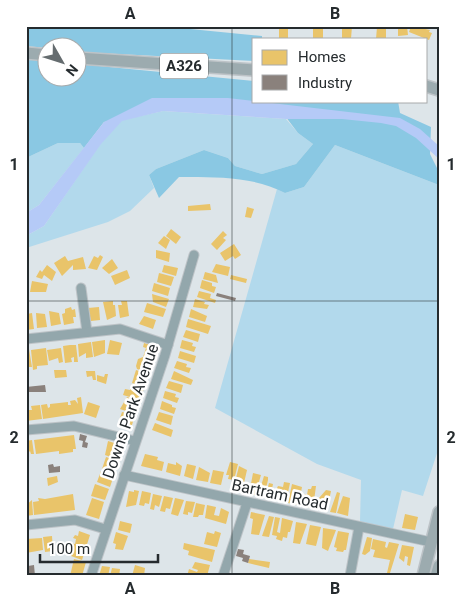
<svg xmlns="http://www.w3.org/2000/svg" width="465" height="602" viewBox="0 0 465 602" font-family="Roboto,sans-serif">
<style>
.green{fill:#b2d9ec}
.forest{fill:#8ac8e3}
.water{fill:#b5caf7}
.homes{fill:#e9c46a}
.industry{fill:#8a817c}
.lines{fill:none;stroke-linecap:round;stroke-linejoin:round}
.minor-casing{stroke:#bdc3c7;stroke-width:11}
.major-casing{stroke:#bdc3c7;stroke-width:14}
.minor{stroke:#93a7ac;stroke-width:9}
.major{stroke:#9cabaf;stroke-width:11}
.grid{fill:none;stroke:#252b2e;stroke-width:1;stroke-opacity:0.55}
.labels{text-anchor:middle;stroke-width:5;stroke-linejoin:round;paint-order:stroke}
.shield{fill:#fff;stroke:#666b6d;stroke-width:1}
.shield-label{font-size:15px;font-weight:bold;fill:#252b2e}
.street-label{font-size:16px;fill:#252b2e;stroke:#fff}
.neatline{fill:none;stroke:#252b2e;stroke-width:2}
.grid-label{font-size:16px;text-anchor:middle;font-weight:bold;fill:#252b2e}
</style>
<rect width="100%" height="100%" fill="#dde5e9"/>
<g class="green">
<polygon points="163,111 286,119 298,133 313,144 296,164 262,174 235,166 228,158 204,150 156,169 149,175 154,188 130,211 108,222 26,248 26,236 44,226 101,143 122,120"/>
<polygon points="58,143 80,143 84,148 39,205 26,213 26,158"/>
<polygon points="335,145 439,185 439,447 423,496 402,490 393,529 360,522 361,480 317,464 215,408 277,189 285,193 304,187"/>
</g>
<g class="forest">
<polygon points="26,26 160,26 262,36 262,39 254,39 254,61 79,52 78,48 47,48 26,46"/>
<path d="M26,59L47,61L48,78H78V64L254,81V101H398L400,113L431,127L430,154L439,172V185L335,145L304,187L285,193C253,176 214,177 179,177L159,198L149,175L156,169L204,150L228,158L235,166L262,174L296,164L313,144L298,133L276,104L224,99L104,122L84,148L80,143H58L26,158Z"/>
</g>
<polygon class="water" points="152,98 228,98 400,118 420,129 439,146 439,159 416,138 396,126 381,123 342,119 286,119 163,111 122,121 101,144 44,226 26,236 26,213 39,205 104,122"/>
<g class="homes">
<rect x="279" y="26" width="9" height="13"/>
<rect x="313" y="26" width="10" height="13"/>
<polygon points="342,26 352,26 351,39 342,39"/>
<polygon points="398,26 407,26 408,35 398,36"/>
<polygon points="411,26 430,30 429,32 432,33 429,40 409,32"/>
<polygon points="377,27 386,27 386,39 376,39"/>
<polygon points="210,204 211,210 188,211 188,206"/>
<polygon points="247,207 254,209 251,218 245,217"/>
<polygon points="171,229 181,237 176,244 166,236"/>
<polygon points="223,231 227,235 223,238 226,240 217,250 211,244"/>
<polygon points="164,236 170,240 166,249 158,243"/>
<polygon points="234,244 241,255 235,259 233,256 225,261 220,253"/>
<polygon points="156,250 170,253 169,262 156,258"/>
<polygon points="100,255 103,257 97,270 88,268 94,256 98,258"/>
<polygon points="65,256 68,261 83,257 86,269 73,270 73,265 62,276 54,263"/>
<polygon points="112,259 118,268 109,274 102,268"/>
<polygon points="216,264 230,267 228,276 212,272"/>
<polygon points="47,265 56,272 52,281 44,275 42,279 36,277 40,270 42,272"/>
<polygon points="164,265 178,268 176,276 162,272"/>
<polygon points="127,270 130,278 115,285 111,276"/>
<polygon points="205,272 216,275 218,283 203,279"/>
<polygon points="159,273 174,277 171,286 157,282"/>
<polygon points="231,275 247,279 246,283 230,279"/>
<polygon points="202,280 212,283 212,286 216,287 214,293 200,288"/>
<polygon points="32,281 48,284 46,292 30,292"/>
<polygon points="154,283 170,288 168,296 152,291"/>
<polygon points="199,291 211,294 210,298 216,300 215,303 197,297"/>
<polygon points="152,294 169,299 166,307 153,302"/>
<polygon points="195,299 205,302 204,304 209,305 207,309 193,307"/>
<polygon points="113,301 113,305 115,305 116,316 107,320 103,302"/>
<polygon points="121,301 127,301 129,316 120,318 118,305 122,305"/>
<polygon points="147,303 166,309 163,317 144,312"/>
<polygon points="71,307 72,310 75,309 76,317 73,317 74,323 64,325 62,314 65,313 65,309"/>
<polygon points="99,307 100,320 91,321 88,308"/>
<polygon points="191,309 207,316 205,322 189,317"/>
<polygon points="49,311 59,313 61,324 51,326"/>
<polygon points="32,313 34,329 26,330 27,314"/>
<polygon points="36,313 45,314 47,327 37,328"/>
<polygon points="144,316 156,320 153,329 139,324"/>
<polygon points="188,319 211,326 208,334 186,327"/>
<polygon points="186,330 200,334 198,342 183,337"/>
<polygon points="105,340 105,353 94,357 92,342"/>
<polygon points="110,340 122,343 119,355 107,354"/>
<polygon points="182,340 193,343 192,346 196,347 194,352 180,348"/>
<polygon points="91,342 93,357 86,358 86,353 79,357 78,344"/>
<polygon points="144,343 157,347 149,373 137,369 136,366 138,359 143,357 146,348 143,347"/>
<polygon points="70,345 76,345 78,362 74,362 74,357 71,358 72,362 65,363 63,346"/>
<polygon points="46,348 48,365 37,366 37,369 33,370 31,350"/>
<polygon points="61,348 63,362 59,363 58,358 49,361 47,350"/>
<polygon points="29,349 32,367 27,367 26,350"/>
<polygon points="180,351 196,356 194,363 178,358"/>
<polygon points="177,361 187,364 186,367 191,368 189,373 174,368"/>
<polygon points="54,370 66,370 67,377 55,378"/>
<polygon points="136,370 148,374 145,387 132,383"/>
<polygon points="86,371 95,371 96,380 93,380 92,376 87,377"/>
<polygon points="174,371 193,380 191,385 171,379"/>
<polygon points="105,374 108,374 106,384 97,381 97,375 104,377"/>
<polygon points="169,381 183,385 181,393 166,388"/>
<polygon points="132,384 144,388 140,400 123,395 125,389 130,390"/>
<polygon points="165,391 176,394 175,397 179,398 177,403 163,398"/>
<polygon points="81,397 83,413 43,419 41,405 47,404 48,408 50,407 50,404 68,402 68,405 71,405 70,401 75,400 78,404 77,398"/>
<polygon points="127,397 140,401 135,414 120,409"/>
<polygon points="162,401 172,405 172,407 176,408 174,414 160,409"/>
<polygon points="88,402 100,406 96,418 84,414"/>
<polygon points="40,405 42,419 26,421 26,407 29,407 29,410 32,410 31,406"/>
<polygon points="122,412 135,415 131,428 118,424"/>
<polygon points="159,412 173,416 171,425 156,420"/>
<polygon points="155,423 173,430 171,437 152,430"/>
<polygon points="74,435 76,449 73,449 73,452 59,454 59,451 36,454 34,440"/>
<polygon points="32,440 34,454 31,454 30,451 26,455 26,441"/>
<polygon points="108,441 124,446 119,460 105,455"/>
<polygon points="145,454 158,457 157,460 164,462 162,471 141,466"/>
<polygon points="106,457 119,461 115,473 102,469"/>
<polygon points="176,462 182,466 180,476 166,472 168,463 176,465"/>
<polygon points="230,462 238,464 234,480 228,479 229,475 226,475"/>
<polygon points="187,464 196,466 193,479 184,476"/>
<polygon points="239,466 247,470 244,483 238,482 239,479 236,478"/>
<polygon points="199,467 210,473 208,482 196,480"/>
<polygon points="213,470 224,472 221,485 210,483"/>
<polygon points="101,471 114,475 110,487 97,482"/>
<polygon points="253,473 261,475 255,495 249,494"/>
<polygon points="57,476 58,482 48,486 47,478"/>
<polygon points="264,476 268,477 268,480 264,497 258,496"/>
<polygon points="284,482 290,483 286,502 274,500 277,488 278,486 283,487"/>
<polygon points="269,483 273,484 272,489 274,490 272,499 265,498"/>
<polygon points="95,484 109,489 105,500 91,496"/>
<polygon points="292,484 302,487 301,492 297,491 297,494 302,495 300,505 288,503"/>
<polygon points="312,486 316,486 313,508 302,506 305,494 307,495 308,489 311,489"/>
<polygon points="134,490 139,491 136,505 126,507 129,491 134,492"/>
<polygon points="326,490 331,491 327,511 317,509 319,498"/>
<polygon points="142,491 151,493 149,504 145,503 144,506 139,505"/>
<polygon points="337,492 340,493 336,513 330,512"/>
<polygon points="73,494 75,510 34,515 33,502 39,501 38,498 45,499"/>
<polygon points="153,494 162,496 159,507 155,505 154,510 150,509"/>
<polygon points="164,496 173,498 170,509 166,508 165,512 160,511"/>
<polygon points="343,496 350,498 348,516 337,513"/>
<polygon points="92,498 104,502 99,519 86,515"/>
<polygon points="175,498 184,500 178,516 171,514"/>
<polygon points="32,500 33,515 26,516 26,505"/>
<polygon points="186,501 195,502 192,513 188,512 188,515 183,514"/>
<polygon points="196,503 205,505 203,515 199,515 198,517 193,517"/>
<polygon points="207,505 216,507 214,515 219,516 221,508 229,512 226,524 205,518"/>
<polygon points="251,512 265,515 259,535 251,534 253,519 250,518"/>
<polygon points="405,514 418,517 415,530 402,528"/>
<polygon points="269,516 274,517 269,537 262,536"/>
<polygon points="275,517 280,518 277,532 280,533 282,518 293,521 290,532 288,532 287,538 283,537 282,541 276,539 277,536 272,535"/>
<polygon points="120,521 132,524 130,533 118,530"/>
<polygon points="296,522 307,524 300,544 293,543"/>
<polygon points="310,525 321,527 316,546 306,544"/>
<polygon points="323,528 336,530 328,551 322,548"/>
<polygon points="79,531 90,535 82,560 71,556 73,551 70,550 72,543 75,544 76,539 73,538 75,535 78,536"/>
<polygon points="215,531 221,533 217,547 204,544 207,532 214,534"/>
<polygon points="338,531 349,533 346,550 344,550 343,552 336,551 337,548 334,547"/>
<polygon points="116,532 128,536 123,550 115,549 116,544 113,543"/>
<polygon points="52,536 53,551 45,552 43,537"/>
<polygon points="367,537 372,538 370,551 365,555 362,554"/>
<polygon points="42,538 43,550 26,553 26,539"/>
<polygon points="373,539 386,542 385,547 387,548 389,542 399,544 390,573 387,573 390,560 373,557 375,550 371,549"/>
<polygon points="184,543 215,550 212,562 188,555 189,551 183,549"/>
<polygon points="402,545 414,547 410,566 407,565 408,557 405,556 404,562 399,558"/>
<polygon points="74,559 86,562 82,576 70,576"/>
<polygon points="249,559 270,562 269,568 248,563"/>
<polygon points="195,562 210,565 207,576 187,576 189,569 197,572 198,570 192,568"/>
<polygon points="135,565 145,568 144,576 132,576"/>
<polygon points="102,566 110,567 108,576 99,576"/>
<polygon points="112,568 120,569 119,576 110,576"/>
</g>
<g class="industry">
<polygon points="217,293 236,298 235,301 216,296"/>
<polygon points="45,385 46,392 27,392 26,387"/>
<polygon points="80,434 87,436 85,442 88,443 87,448 82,447 83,441 79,440"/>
<polygon points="53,464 54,467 60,466 60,472 49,473 48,465"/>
<polygon points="238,549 244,550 243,554 250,556 248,563 242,561 243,558 236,556"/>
<polygon points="34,565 35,576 26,576 28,566"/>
</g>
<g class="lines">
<defs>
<g id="minor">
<polyline points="81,288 87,332"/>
<polyline points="26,339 120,329 168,345"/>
<polyline points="26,430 74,426 135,441"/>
<polyline points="124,475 431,542"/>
<polyline points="26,525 75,520 105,529"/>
<polyline points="91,576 165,355 194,255"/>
<polyline points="223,576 247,503"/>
<polyline points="350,576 359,527"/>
</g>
<g id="major">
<polyline points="26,53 48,55"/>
<polyline points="78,58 254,70"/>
<polyline points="426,86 439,90"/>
<polyline points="423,576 439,512"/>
<polyline points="436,576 439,566"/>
</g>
</defs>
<use href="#minor" class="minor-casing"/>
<use href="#major" class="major-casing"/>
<use href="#minor" class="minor"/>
<use href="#major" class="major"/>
</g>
<path class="grid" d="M232,26V576M26,301H439"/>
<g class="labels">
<rect class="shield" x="160" y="53.5" width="48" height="25" rx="4"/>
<g class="shield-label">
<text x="184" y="71">A326</text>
</g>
<g class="street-label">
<text transform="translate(130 411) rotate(-71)" y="6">Downs Park Avenue</text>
<text transform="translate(280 494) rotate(12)" y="6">Bartram Road</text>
</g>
</g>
<rect width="465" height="602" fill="none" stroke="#ffffff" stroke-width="55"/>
<rect x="252" y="38" width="175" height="65" fill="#ffffff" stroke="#a8aaab"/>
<rect x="262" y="50" width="25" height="15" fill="#e9c46a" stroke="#a8aaab"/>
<text x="298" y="62" font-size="15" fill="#252b2e">Homes</text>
<rect x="262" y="75" width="25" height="15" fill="#8a817c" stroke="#a8aaab"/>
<text x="298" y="88" font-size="15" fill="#252b2e">Industry</text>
<g transform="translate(62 62) rotate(129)"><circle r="24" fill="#ffffff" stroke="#a8aaab"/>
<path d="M0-4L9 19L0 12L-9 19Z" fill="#656c6f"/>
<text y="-8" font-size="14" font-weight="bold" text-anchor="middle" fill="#252b2e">N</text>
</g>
<path d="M40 554v8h118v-8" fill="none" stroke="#252b2e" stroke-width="2.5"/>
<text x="48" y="554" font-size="15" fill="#252b2e" stroke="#ffffff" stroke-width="4" paint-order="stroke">100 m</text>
<rect x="28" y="28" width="410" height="546" class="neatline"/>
<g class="grid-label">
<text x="130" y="19">A</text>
<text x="335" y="19">B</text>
<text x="14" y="170">1</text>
<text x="451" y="170">1</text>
<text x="14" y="443">2</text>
<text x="451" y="443">2</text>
<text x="130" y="594">A</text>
<text x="335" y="594">B</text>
</g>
</svg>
